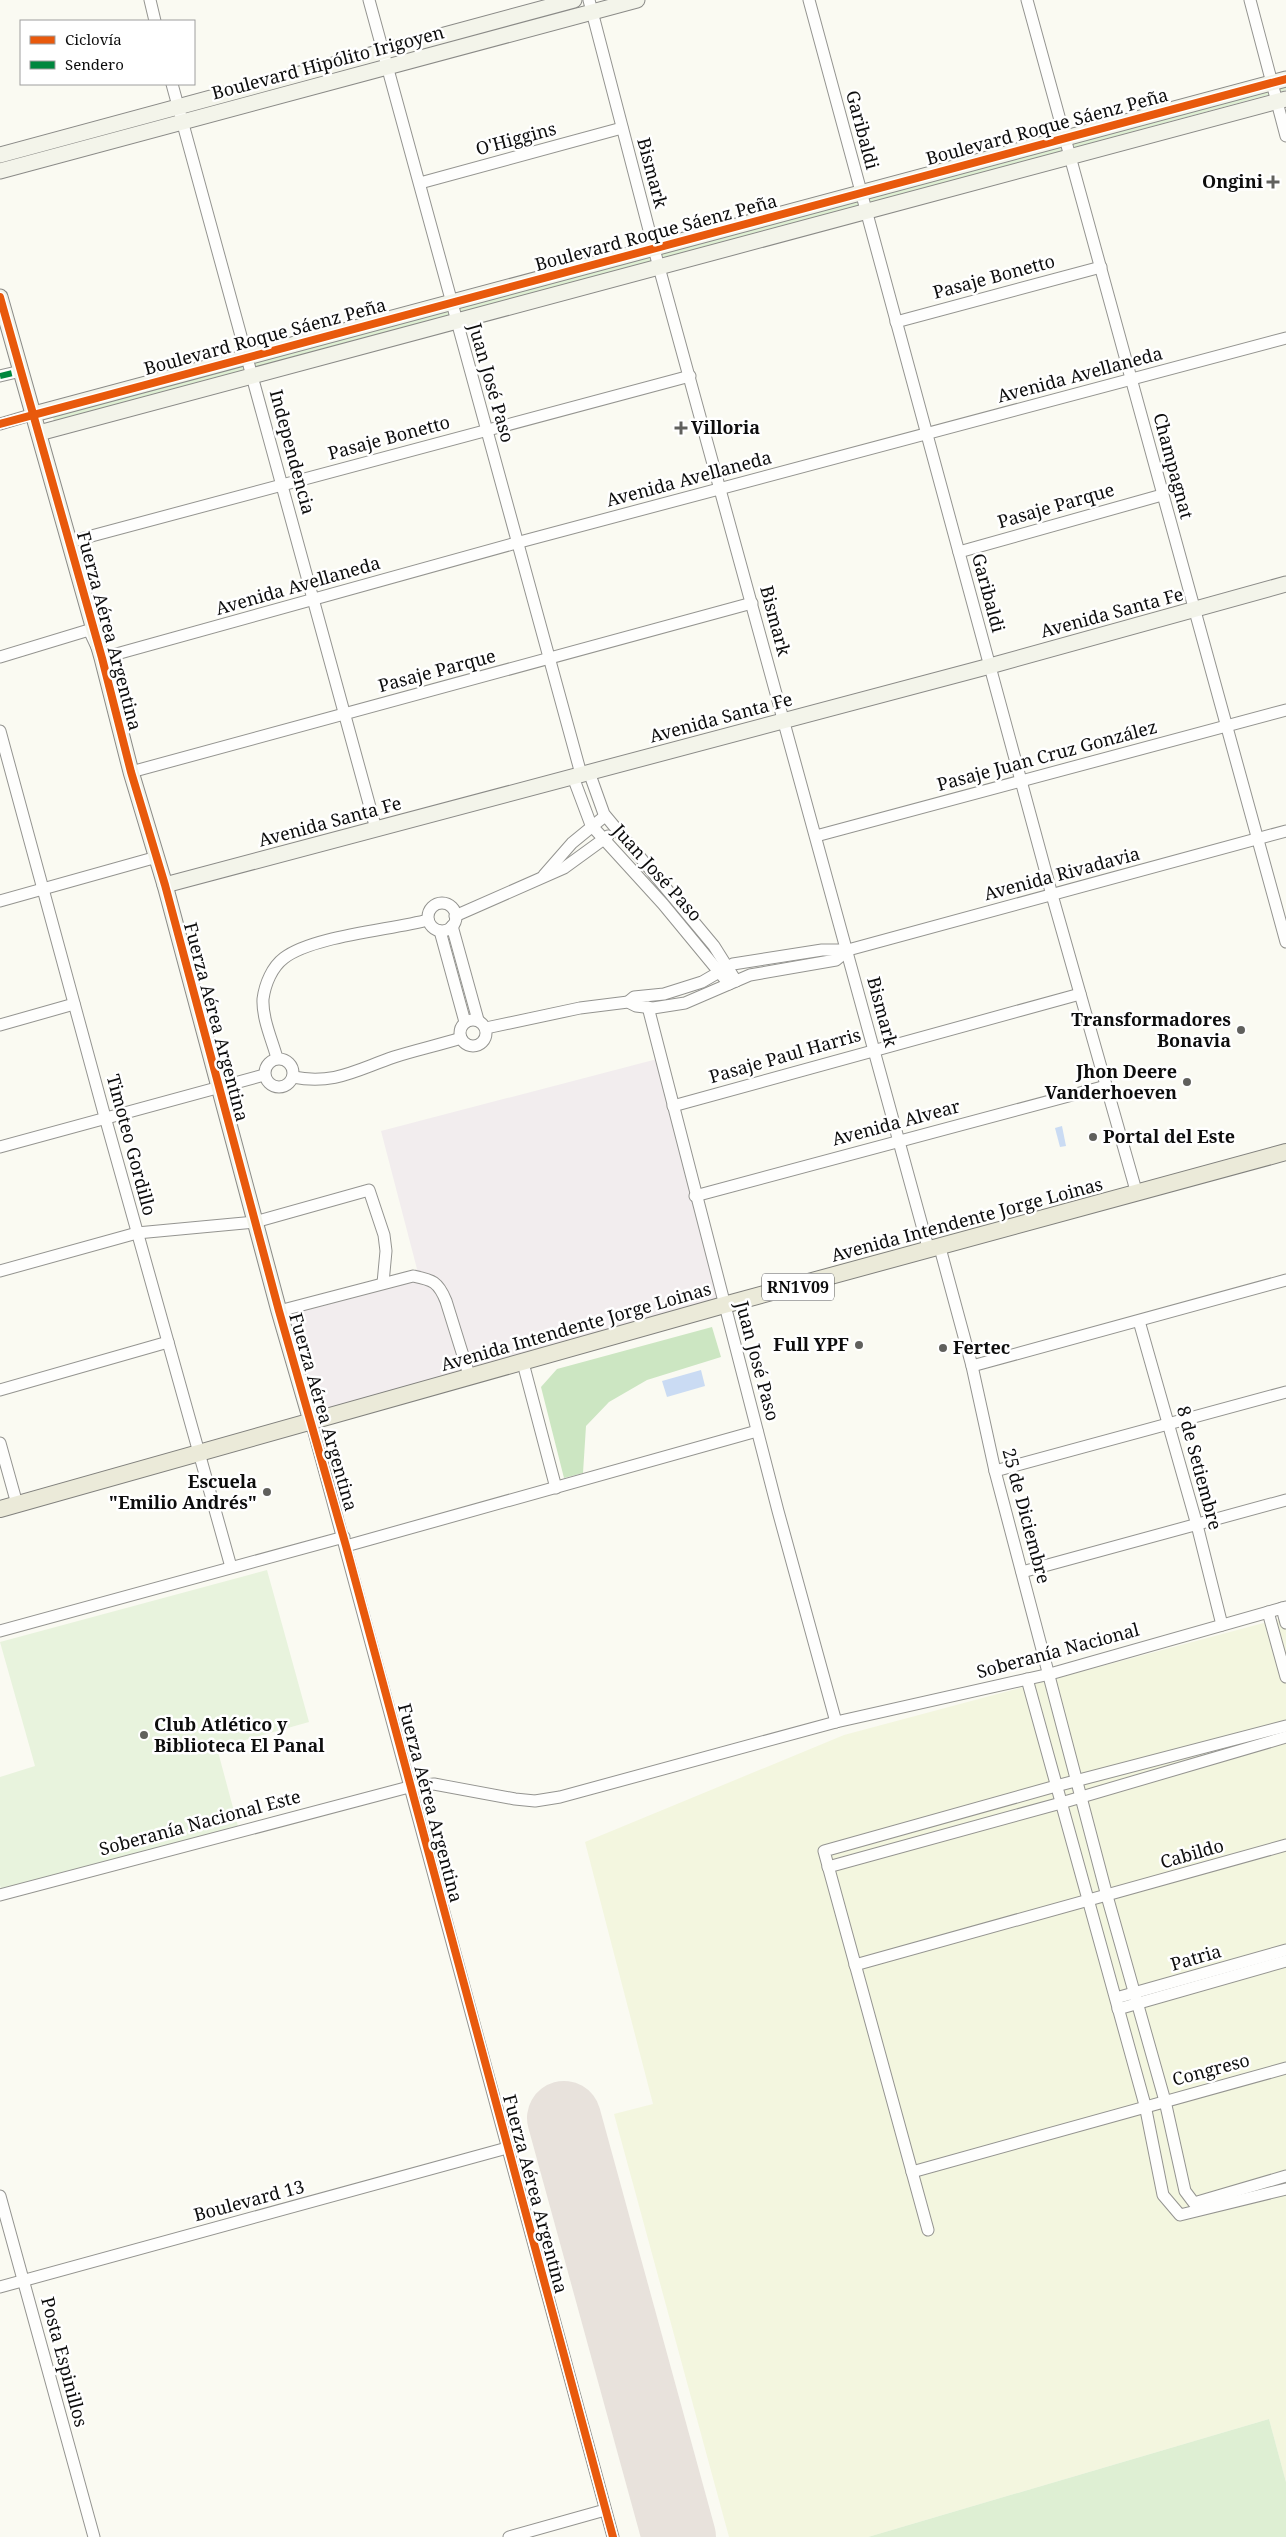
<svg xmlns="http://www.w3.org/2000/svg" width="1286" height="2537" viewBox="0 0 1286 2537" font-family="'Noto Serif',serif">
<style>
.industrial{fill:#f2edee}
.farmland{fill:#f3f6df}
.green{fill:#deefd3}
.forest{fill:#cce6c2}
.pitch{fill:#e8f3dd}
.water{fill:#cadbf3}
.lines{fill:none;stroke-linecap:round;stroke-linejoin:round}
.runway{stroke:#e8e2dc;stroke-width:74}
.street-casing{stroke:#949490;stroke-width:13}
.secondary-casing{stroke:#8a8a87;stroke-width:17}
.primary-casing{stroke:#81817d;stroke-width:18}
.street{stroke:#fefefd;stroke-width:11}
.secondary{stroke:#f3f4ea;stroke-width:15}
.primary{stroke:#ebead9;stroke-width:16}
.quiet{stroke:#00873e;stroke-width:6;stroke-dasharray:12 6;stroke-linecap:butt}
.cycleway-casing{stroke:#fff;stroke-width:11}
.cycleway{stroke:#e8590c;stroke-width:8}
.poi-dot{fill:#60605d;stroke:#fff;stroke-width:2}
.labels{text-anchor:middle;stroke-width:5;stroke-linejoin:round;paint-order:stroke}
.shield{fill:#fff;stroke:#565656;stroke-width:1}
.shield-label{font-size:16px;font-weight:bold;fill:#0d0d0d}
.street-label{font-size:18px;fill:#0d0d0d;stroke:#fff}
.poi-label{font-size:18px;font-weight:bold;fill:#0d0d0d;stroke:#fff;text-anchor:end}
</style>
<rect width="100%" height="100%" fill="#fafaf2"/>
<polygon class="industrial" points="661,1058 724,1305 311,1421 279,1311 383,1283 417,1269 381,1131"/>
<polygon class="farmland" points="1286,1617 1286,2482 1269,2419 868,2537 729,2537 614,2114 653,2104 585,1842 844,1735"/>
<g class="green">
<polygon points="1286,83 1286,90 54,424 53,416"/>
<polygon points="1269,2419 1286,2482 1286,2537 868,2537"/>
</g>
<polygon class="forest" points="712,1327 721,1357 647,1380 609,1402 586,1426 583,1473 564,1478 541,1387 557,1369"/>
<polygon class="pitch" points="267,1570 309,1722 217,1748 239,1830 2,1894 0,1885 0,1777 35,1766 0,1642"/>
<g class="water">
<polygon points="1062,1126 1066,1146 1060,1147 1055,1128"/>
<polygon points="701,1370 705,1386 667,1397 662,1381"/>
</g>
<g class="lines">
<polyline class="runway" points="564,2118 679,2537"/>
<defs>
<g id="street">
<polyline points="150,0 155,21"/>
<polyline points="369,0 581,774"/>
<polyline points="589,0 654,249 929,1251"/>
<polyline points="809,0 1052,895 1137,1194"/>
<polyline points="1027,0 1286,942"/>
<polyline points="1250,0 1286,136"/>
<polyline points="172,84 376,829"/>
<polyline points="420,183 622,128"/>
<polyline points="896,322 1101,267"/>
<polyline points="0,376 21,371"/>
<polyline points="0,424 34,414"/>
<polyline points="69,542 690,376"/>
<polyline points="959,552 1162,495"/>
<polyline points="0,657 89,630 102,658 516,543 1286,338"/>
<polyline points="0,731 105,1117 231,1567"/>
<polyline points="131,772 752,603"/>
<polyline points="589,772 604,814 714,946 736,981"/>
<polyline points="573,777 591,825 663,904 729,984"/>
<polyline points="816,836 1286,710"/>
<polyline points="544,875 572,843 605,816"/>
<polyline points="0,901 157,857"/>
<circle cx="442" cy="917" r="14"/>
<polyline points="455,916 564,868 608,836"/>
<polyline points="452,926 478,1020"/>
<polyline points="440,931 465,1022"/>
<polyline points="628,1002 634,997 664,994 702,982 733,964 822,950 848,950"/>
<polyline points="648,1007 778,1511 836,1722"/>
<circle cx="473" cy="1033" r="13"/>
<polyline points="0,1025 74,1004"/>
<polyline points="486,1028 580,1008 628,1002 636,1006 653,1008 685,1003 750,975 836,960 848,950 1286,831"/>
<path d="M277,1058C272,1040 262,1018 263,999C265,984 272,967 284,958C313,936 390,930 428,920"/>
<circle cx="279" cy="1073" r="14"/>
<path d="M293,1077C334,1085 356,1070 394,1057C416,1050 439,1045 461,1038"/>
<polyline points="673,1106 1080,994"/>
<polyline points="0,1147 264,1075"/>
<polyline points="695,1196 1106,1086"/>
<polyline points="940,1248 972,1366 995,1471 1107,1896 1165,2101 1185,2191 1194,2203 1286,2176"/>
<polyline points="0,1271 137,1233 255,1222 369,1190 384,1235 386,1251 383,1283"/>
<path d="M279,1311L413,1276C432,1280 438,1281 446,1301L470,1378"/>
<polyline points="1139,1321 1197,1525 1222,1625"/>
<polyline points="523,1363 556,1488"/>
<polyline points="972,1366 1286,1280"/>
<polyline points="0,1390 168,1342"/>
<polyline points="311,1421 613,2537"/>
<polyline points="0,1443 17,1504"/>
<polyline points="995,1471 1286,1392"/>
<polyline points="346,1546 757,1431"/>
<polyline points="1022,1572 1286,1500"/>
<polyline points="1282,1608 1286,1623"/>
<polyline points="1268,1612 1286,1677"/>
<polyline points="0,1631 344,1537"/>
<polyline points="1027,1679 1145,2105 1163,2195 1180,2215 1286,2189"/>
<polyline points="828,1867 1061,1803 1286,1737"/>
<polyline points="0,1895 409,1787 434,1784 515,1799 535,1801 560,1797 836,1722 1050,1674 1286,1607"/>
<polyline points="855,1965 1286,1845"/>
<polyline points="1116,1998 1286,1950"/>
<polyline points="1118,2009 1286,1961"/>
<polyline points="912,2172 1286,2068"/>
<polyline points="0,2196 94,2537"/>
<polyline points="928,2230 824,1851 1056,1786 1286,1726"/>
<polyline points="0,2287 507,2148"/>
<polyline points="509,2537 605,2510"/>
</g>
<g id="secondary">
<polyline points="0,155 574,0"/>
<polyline points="0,171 637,0"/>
<polyline points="0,297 102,658 131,772 165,885 279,1311 311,1421"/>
<polyline points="34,414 1286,79"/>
<polyline points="39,433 1286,99"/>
<polyline points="165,885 990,666 1286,584"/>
</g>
<polyline id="primary" points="0,1509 724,1305 1286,1152"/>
</defs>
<use href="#street" class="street-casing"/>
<use href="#secondary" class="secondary-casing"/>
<use href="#primary" class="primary-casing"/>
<use href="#street" class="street"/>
<use href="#secondary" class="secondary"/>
<use href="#primary" class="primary"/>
<polyline class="quiet" points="0,376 21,371"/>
<defs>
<g id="cycleway">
<polyline points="0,297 102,658 131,772 165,885 279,1311 346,1546 613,2537"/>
<polyline points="0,424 1286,79"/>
</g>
</defs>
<use href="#cycleway" class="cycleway-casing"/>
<use href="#cycleway" class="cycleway"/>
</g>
<g class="poi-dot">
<path d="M1270.5 174.5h5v5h5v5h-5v5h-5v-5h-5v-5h5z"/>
<path d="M678.5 420.5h5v5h5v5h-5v5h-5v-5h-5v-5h5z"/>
<circle cx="1241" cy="1030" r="5"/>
<circle cx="1187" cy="1082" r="5"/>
<circle cx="1093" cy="1137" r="5"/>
<circle cx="859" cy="1345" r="5"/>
<circle cx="943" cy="1348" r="5"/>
<circle cx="267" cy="1492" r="5"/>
<circle cx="144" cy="1735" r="5"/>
</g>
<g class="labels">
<rect class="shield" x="762" y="1273.5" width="72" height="27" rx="4"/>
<g class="shield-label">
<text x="798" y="1293">RN1V09</text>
</g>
<g class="street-label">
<text transform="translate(328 63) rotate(-15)" y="6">Boulevard Hipólito Irigoyen</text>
<text transform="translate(1047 127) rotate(-15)" y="6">Boulevard Roque Sáenz Peña</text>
<text transform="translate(862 130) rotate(75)" y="6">Garibaldi</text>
<text transform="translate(516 139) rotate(-15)" y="6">O'Higgins</text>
<text transform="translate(652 173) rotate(75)" y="6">Bismark</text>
<text transform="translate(656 233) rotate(-15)" y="6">Boulevard Roque Sáenz Peña</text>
<text transform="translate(994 277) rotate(-15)" y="6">Pasaje Bonetto</text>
<text transform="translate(265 337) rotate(-15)" y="6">Boulevard Roque Sáenz Peña</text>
<text transform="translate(1080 375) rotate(-15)" y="6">Avenida Avellaneda</text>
<text transform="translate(491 383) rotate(74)" y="6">Juan José Paso</text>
<text transform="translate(389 438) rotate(-15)" y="6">Pasaje Bonetto</text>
<text transform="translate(292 452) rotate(75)" y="6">Independencia</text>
<text transform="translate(1173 466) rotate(75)" y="6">Champagnat</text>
<text transform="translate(689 479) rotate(-15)" y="6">Avenida Avellaneda</text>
<text transform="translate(1056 506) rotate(-16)" y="6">Pasaje Parque</text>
<text transform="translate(298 586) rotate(-16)" y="6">Avenida Avellaneda</text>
<text transform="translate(988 593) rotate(75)" y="6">Garibaldi</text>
<text transform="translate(1112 613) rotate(-15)" y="6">Avenida Santa Fe</text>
<text transform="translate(775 621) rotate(75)" y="6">Bismark</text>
<text transform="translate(109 631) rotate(75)" y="6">Fuerza Aérea Argentina</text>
<text transform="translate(437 671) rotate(-15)" y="6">Pasaje Parque</text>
<text transform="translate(721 718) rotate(-15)" y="6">Avenida Santa Fe</text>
<text transform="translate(1047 756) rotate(-15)" y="6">Pasaje Juan Cruz González</text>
<text transform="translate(330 822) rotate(-15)" y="6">Avenida Santa Fe</text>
<text transform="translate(657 873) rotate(48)" y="6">Juan José Paso</text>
<text transform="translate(1062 874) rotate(-15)" y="6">Avenida Rivadavia</text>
<text transform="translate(882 1012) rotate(75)" y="6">Bismark</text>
<text transform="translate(216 1022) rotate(75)" y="6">Fuerza Aérea Argentina</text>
<text transform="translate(785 1056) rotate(-16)" y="6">Pasaje Paul Harris</text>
<text transform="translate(896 1123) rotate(-15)" y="6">Avenida Alvear</text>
<text transform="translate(131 1145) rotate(75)" y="6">Timoteo Gordillo</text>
<text transform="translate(967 1220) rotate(-15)" y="6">Avenida Intendente Jorge Loinas</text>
<text transform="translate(576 1327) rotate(-16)" y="6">Avenida Intendente Jorge Loinas</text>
<text transform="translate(757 1361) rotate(75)" y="6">Juan José Paso</text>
<text transform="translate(323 1412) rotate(74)" y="6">Fuerza Aérea Argentina</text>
<text transform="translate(1199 1468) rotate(75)" y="6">8 de Setiembre</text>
<text transform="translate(1026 1516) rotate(75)" y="6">25 de Diciembre</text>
<text transform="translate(1058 1651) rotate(-15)" y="6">Soberanía Nacional</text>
<text transform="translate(430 1803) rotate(75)" y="6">Fuerza Aérea Argentina</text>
<text transform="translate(200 1823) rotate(-15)" y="6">Soberanía Nacional Este</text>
<text transform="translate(1192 1854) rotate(-16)" y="6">Cabildo</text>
<text transform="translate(1196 1958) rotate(-16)" y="6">Patria</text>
<text transform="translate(1211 2070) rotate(-15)" y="6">Congreso</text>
<text transform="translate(535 2194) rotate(75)" y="6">Fuerza Aérea Argentina</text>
<text transform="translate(249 2201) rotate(-15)" y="6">Boulevard 13</text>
<text transform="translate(64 2362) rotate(75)" y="6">Posta Espinillos</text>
</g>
<g class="poi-label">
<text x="1263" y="188">Ongini</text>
<text x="691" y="434" text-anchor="start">Villoria</text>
<text x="1231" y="1026">Transformadores<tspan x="1231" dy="21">Bonavia</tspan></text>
<text x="1177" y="1078">Jhon Deere<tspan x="1177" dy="21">Vanderhoeven</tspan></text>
<text x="1103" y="1143" text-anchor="start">Portal del Este</text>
<text x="849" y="1351">Full YPF</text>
<text x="953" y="1354" text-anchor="start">Fertec</text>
<text x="257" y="1488">Escuela<tspan x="257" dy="21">"Emilio Andrés"</tspan></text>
<text x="154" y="1731" text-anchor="start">Club Atlético y<tspan x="154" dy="21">Biblioteca El Panal</tspan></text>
</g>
</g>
<rect x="20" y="20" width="175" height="65" fill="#ffffff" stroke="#9e9e9e"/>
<rect x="30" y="36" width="25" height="8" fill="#e8590c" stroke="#9e9e9e"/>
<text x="65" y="45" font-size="15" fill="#0d0d0d">Ciclovía</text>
<rect x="30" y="61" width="25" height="8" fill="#00873e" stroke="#9e9e9e"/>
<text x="65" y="70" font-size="15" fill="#0d0d0d">Sendero</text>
</svg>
